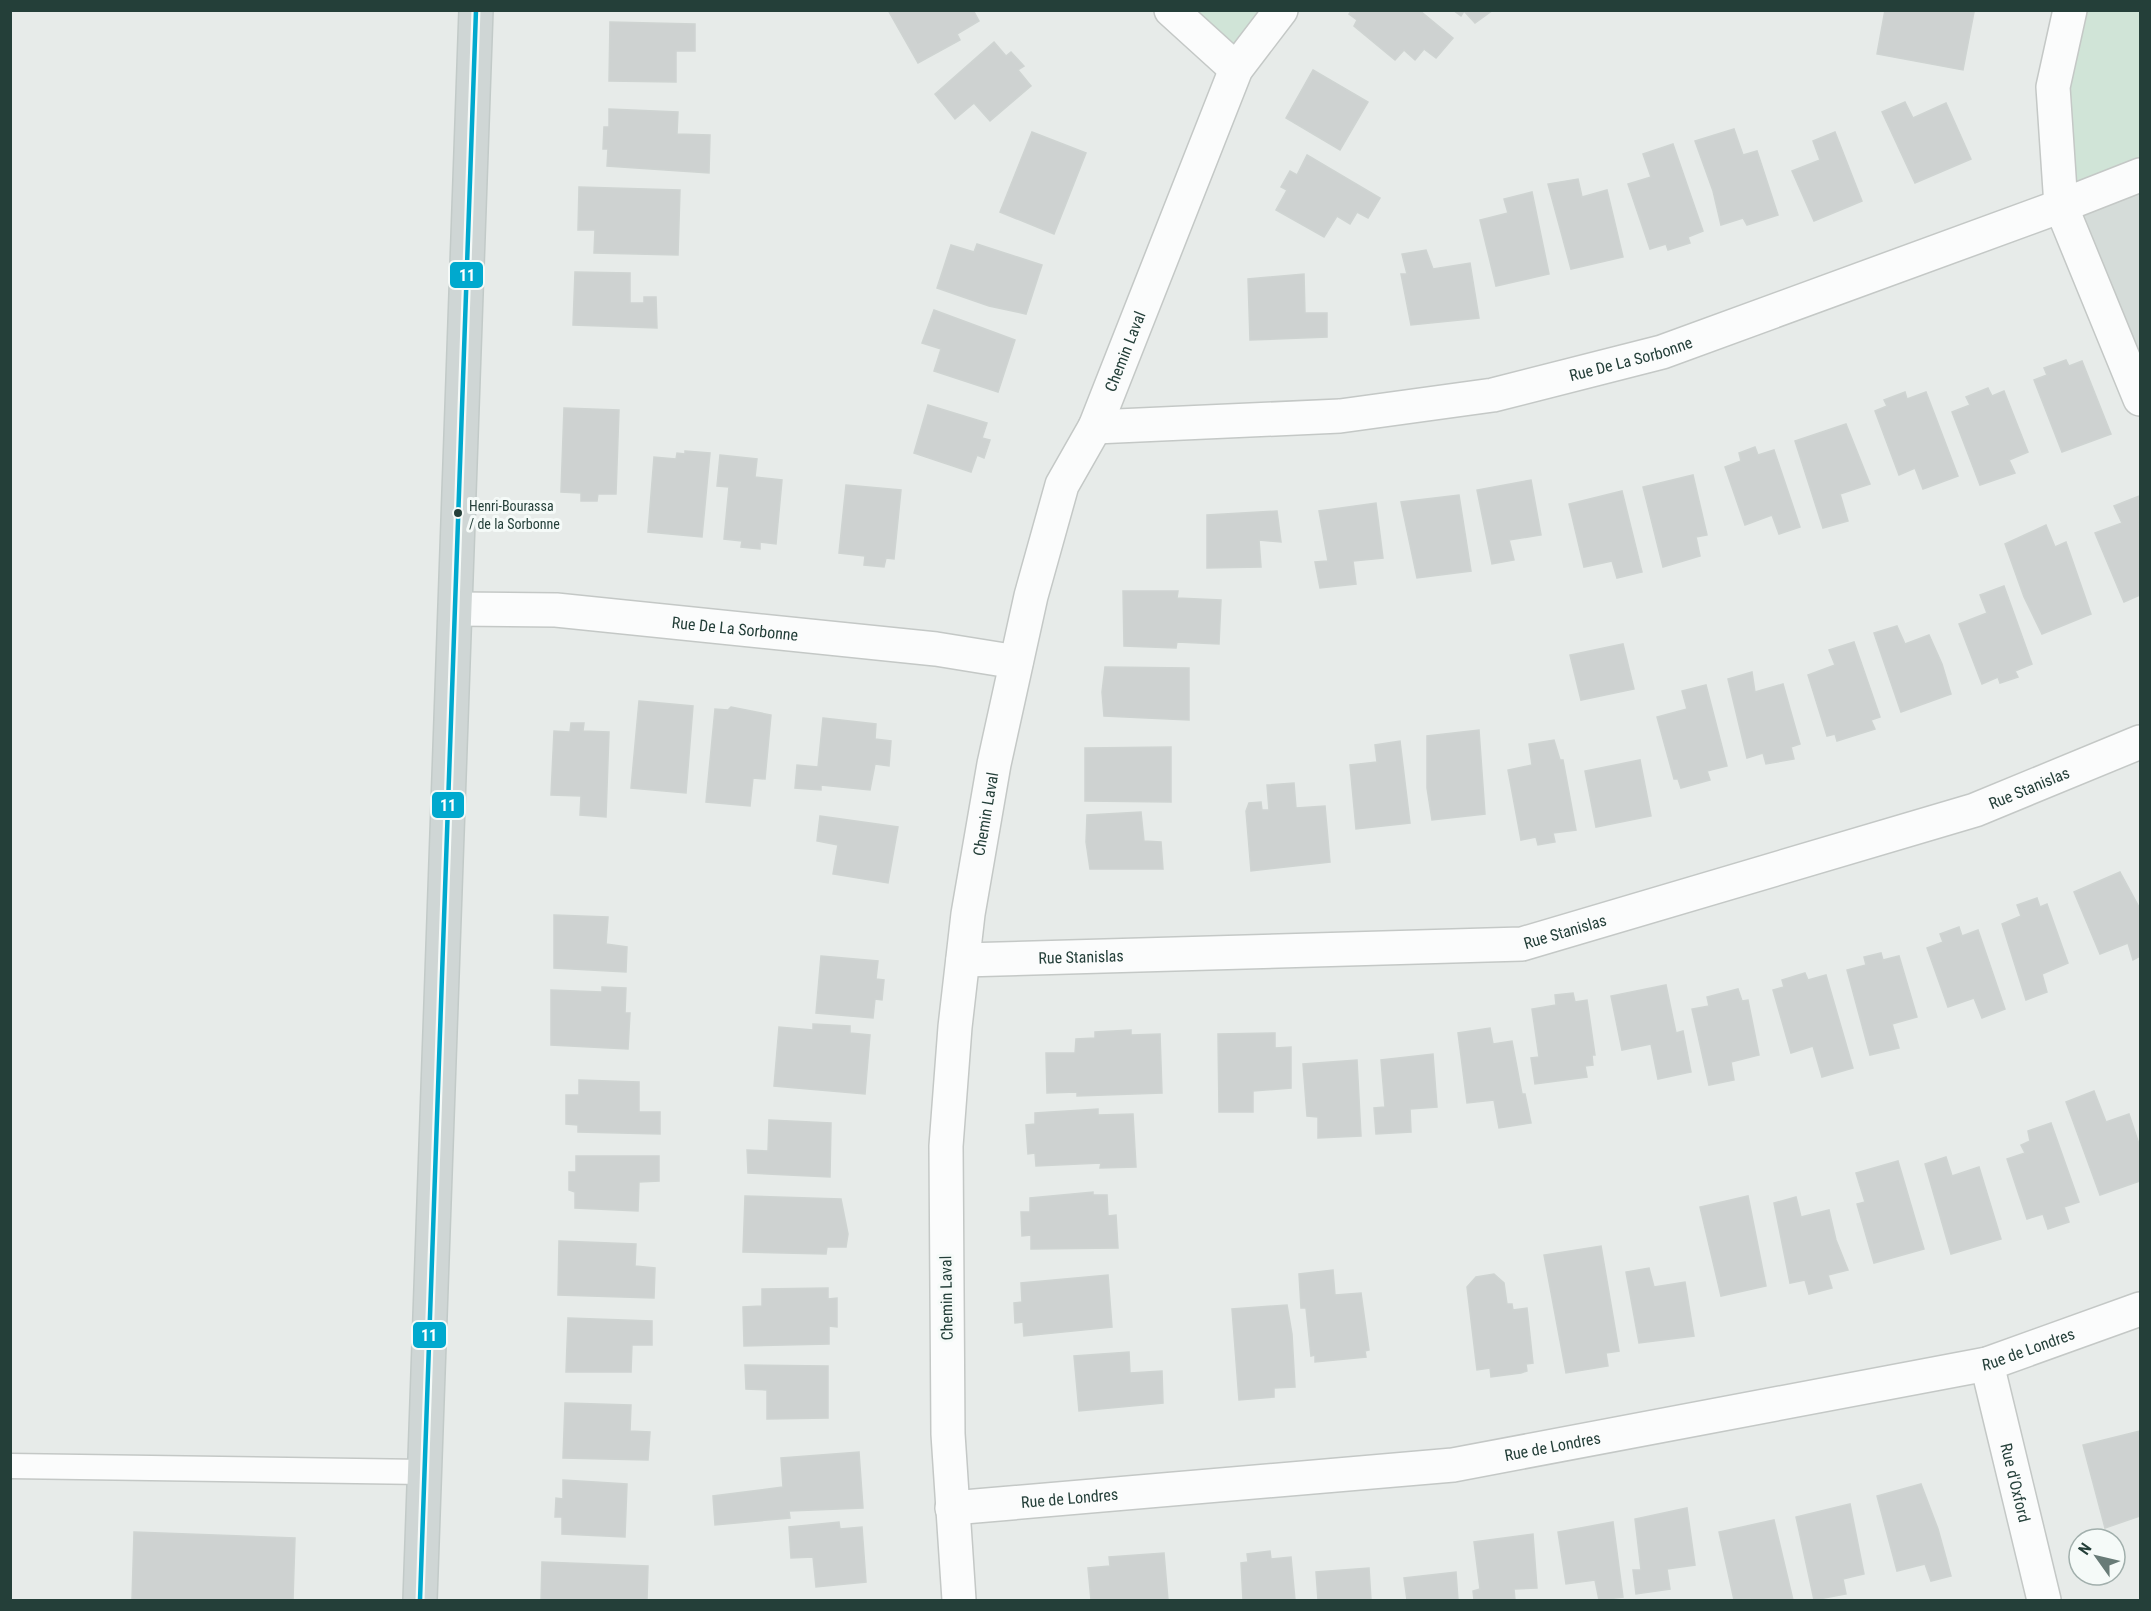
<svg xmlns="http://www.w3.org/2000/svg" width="2151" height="1611" viewBox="0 0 2151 1611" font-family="'Roboto Condensed',sans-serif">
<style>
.built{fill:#d5dcd9}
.green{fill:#d0e4d7}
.building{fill:#ced2d1;stroke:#cfd4d2;stroke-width:1.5}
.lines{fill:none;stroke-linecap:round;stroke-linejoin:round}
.lane-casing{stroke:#c4c8c6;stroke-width:27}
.street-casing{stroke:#c4c8c6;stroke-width:36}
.primary-casing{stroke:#c2cac8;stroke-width:36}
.lane{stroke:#fbfcfc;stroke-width:24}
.street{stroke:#fbfcfc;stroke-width:33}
.primary{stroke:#cfd6d5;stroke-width:33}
.bus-1-casing{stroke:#f5faf8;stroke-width:9}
.bus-1{stroke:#00a9ce;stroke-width:4.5}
.bus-dot{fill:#243f39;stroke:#f5faf8;stroke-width:2}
.labels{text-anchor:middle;stroke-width:6;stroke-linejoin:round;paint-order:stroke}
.bus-label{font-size:14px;fill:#243f39;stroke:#f5faf8;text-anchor:start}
.street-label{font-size:16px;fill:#243f39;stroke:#f5faf8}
.line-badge{stroke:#f5faf8;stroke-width:2}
.badge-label{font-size:16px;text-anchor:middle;font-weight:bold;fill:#fff}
</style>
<rect width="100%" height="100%" fill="#e7ebe9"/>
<polygon class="built" points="2140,175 2140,399 2061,206"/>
<g class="green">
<polygon points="2070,10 2140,11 2140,175 2061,206"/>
<polygon points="1171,11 1281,11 1236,69"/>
</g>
<g class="building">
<polygon points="888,10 973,10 979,21 957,34 960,40 918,63"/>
<polygon points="1352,10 1419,10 1453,38 1436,58 1424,49 1415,60 1404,50 1395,60 1354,26 1357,20 1349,14"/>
<polygon points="1453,10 1493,10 1475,23 1464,11 1461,16"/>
<polygon points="1885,10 1974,12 1963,70 1877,54"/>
<polygon points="610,22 695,24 695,51 676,51 676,82 609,81"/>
<polygon points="994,42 1006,56 1011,52 1024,66 1018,70 1031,86 990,121 974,103 955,119 935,94"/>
<polygon points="1313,70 1368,102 1340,150 1286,118"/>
<polygon points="1905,102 1913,118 1946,103 1971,159 1915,183 1882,112"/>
<polygon points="609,109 678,112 677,134 710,135 709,173 607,166 608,149 603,149 604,127 609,127"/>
<polygon points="1734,129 1743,155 1757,151 1778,215 1747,225 1743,218 1721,225 1713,191 1695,141"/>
<polygon points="1032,132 1086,153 1054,234 1000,212"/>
<polygon points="1835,132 1862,201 1814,221 1792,171 1820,160 1813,141"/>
<polygon points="1673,144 1703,231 1688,237 1690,243 1668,250 1666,244 1650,249 1628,184 1651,177 1643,154"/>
<polygon points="1307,155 1380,198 1368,218 1357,212 1350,224 1337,216 1324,237 1276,210 1287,190 1281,187 1290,171 1297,175"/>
<polygon points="1578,179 1582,197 1607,190 1623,257 1571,269 1548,184"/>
<polygon points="579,187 680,190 678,255 594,253 595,230 578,230"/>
<polygon points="1532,192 1549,274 1496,286 1480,220 1508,213 1504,199"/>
<polygon points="977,244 1042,265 1026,314 989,306 937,288 951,245 974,252"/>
<polygon points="1426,250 1433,269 1470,263 1479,318 1411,325 1401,274 1407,274 1402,254"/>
<polygon points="575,272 630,273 630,303 644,303 644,297 656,297 657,328 573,325"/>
<polygon points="1304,274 1305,313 1327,313 1327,337 1250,340 1248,279"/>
<polygon points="934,310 1015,340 998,392 934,371 941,349 922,343"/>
<polygon points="2066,360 2069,366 2082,361 2111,434 2062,452 2034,380 2047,375 2044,368"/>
<polygon points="1988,388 1992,396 2004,391 2028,452 2009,460 2015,473 1980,485 1952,412 1970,405 1966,397"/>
<polygon points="1905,392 1907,399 1926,392 1958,476 1923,489 1915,468 1899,475 1875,411 1887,406 1884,400"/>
<polygon points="928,405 987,423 982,438 990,440 984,458 977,455 971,472 914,453"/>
<polygon points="564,408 619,410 616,494 598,494 597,501 581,501 581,493 561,492"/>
<polygon points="1846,424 1870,484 1840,494 1848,521 1823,528 1795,441"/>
<polygon points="1755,447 1758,455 1774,450 1800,527 1779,534 1772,515 1745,525 1725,467 1741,461 1739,453"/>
<polygon points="685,451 710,453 702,537 648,532 654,457 676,459 677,453 685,454"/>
<polygon points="720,455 757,459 755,477 782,480 776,544 760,542 760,549 741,547 742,541 724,539 729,487 717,486"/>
<polygon points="1693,475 1707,535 1696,537 1700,556 1663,567 1643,487"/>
<polygon points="1531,480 1541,535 1509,540 1514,560 1492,564 1477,490"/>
<polygon points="846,485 901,490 894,559 886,558 884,567 864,565 865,556 839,553"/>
<polygon points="1622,491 1642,572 1617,578 1612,561 1584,567 1569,504"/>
<polygon points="1459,495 1471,571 1417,578 1401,502"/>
<polygon points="2139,496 2140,595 2124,602 2095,533 2122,523 2114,506"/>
<polygon points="1376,503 1383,558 1353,561 1356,584 1320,588 1315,562 1328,561 1319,511"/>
<polygon points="1277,511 1281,542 1259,540 1261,567 1207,568 1207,515"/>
<polygon points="2046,525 2055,547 2066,542 2091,614 2042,634 2024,597 2005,544"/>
<polygon points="2004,586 2032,664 2015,671 2018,677 2000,683 1998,677 1982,684 1959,624 1987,613 1980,595"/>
<polygon points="1123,591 1178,591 1177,598 1221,600 1219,644 1177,642 1176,648 1124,646"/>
<polygon points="1897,626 1905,644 1929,635 1942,664 1951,694 1901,712 1874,633"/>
<polygon points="1854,642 1880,717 1871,720 1875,729 1837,741 1835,734 1827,736 1808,675 1835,665 1829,650"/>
<polygon points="1623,644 1634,689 1581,700 1570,655"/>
<polygon points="1105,667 1189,668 1189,720 1104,716 1102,692"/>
<polygon points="1752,672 1755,692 1783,684 1800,744 1791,747 1794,759 1766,764 1763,753 1747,758 1728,679"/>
<polygon points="1706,685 1727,766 1707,771 1710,780 1681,788 1678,779 1674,779 1657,717 1687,709 1682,691"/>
<polygon points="639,701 693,706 686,793 631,788"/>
<polygon points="731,707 771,715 765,779 753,778 750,806 706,802 715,709 728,710"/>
<polygon points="823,718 876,724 875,739 891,741 889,766 875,764 870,790 821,785 821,790 795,788 797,765 818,767"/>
<polygon points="571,723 584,723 583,731 609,732 606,817 580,815 581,796 551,795 554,731 570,732"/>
<polygon points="1479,730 1485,814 1432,820 1427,788 1427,736"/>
<polygon points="1554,740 1560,760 1563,760 1576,830 1553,833 1555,842 1538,845 1536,837 1521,840 1508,770 1532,765 1529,744"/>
<polygon points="1400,741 1410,823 1356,829 1350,765 1377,762 1375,745"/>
<polygon points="1171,747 1171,802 1085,801 1085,748"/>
<polygon points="1640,760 1651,816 1596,827 1585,771"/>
<polygon points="1294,783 1296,808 1325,806 1330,862 1251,871 1246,811 1249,803 1261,802 1262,810 1269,810 1267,785"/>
<polygon points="1141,812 1144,841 1161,842 1163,869 1090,869 1086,842 1087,815"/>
<polygon points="820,816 898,827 888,883 833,874 838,845 817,841"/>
<polygon points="2120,872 2140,909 2140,956 2133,960 2128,943 2100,954 2074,892"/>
<polygon points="2037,898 2040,907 2047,904 2068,963 2042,974 2047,992 2026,1000 2002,924 2021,916 2017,905"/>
<polygon points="554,915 608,917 606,944 627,947 626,972 554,968"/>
<polygon points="1959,927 1962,936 1978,930 2005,1009 1982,1018 1974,998 1948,1007 1927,948 1943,942 1940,934"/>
<polygon points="1881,953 1883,960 1899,956 1917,1017 1892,1024 1899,1048 1870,1055 1847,970 1866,965 1864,957"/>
<polygon points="821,956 878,961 876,979 884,980 882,1000 875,999 873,1018 816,1013"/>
<polygon points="1805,973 1808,980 1826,975 1853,1068 1822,1077 1813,1046 1791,1053 1773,990 1784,987 1782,980"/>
<polygon points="1666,985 1676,1033 1683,1031 1691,1072 1658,1079 1651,1044 1622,1050 1611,996"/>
<polygon points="602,987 626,988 625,1013 630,1013 628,1049 551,1045 551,990 602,992"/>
<polygon points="1738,989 1742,1001 1748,1000 1759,1055 1731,1062 1734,1080 1709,1085 1692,1009 1709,1006 1707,997"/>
<polygon points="1573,993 1575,1002 1587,1000 1595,1055 1592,1055 1593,1065 1585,1066 1587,1077 1535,1084 1531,1058 1539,1057 1532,1009 1556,1005 1555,995"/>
<polygon points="813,1024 850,1026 850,1033 870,1035 865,1094 774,1086 779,1027 813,1030"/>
<polygon points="1490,1028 1493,1044 1512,1041 1522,1094 1525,1094 1531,1123 1499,1128 1494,1100 1467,1103 1458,1033"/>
<polygon points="1131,1030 1131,1035 1160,1034 1162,1093 1077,1096 1077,1092 1047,1093 1046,1053 1075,1053 1076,1039 1095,1038 1095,1032"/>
<polygon points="1275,1033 1275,1048 1291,1047 1291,1088 1253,1091 1253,1112 1219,1112 1218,1034"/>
<polygon points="1433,1054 1437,1107 1410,1109 1411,1132 1376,1134 1374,1108 1385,1107 1381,1060"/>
<polygon points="1357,1060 1361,1136 1318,1138 1318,1117 1307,1116 1303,1064"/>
<polygon points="579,1080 639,1082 639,1112 660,1112 660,1134 578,1132 578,1125 566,1124 566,1095 579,1095"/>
<polygon points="2094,1091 2106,1122 2129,1114 2140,1147 2140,1181 2100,1195 2066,1102"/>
<polygon points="1098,1109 1098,1115 1133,1114 1136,1167 1100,1168 1101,1163 1036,1166 1035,1153 1028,1154 1026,1125 1035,1124 1035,1113"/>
<polygon points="769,1120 831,1123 830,1177 748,1173 747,1150 768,1151"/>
<polygon points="2051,1123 2079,1202 2064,1207 2069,1222 2048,1229 2043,1214 2027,1219 2007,1159 2025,1153 2021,1145 2030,1141 2028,1131"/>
<polygon points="576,1156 659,1156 659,1181 639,1182 638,1211 575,1208 575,1192 569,1190 569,1172 576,1172"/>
<polygon points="1946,1157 1952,1176 1979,1167 2001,1239 1951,1254 1925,1164"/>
<polygon points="1898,1161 1924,1249 1874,1263 1857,1204 1865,1202 1856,1173"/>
<polygon points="1093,1192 1093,1195 1107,1195 1108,1216 1116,1215 1118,1248 1031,1249 1031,1235 1022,1236 1021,1212 1030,1212 1030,1198"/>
<polygon points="745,1196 841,1199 848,1234 846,1247 827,1247 826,1254 743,1252"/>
<polygon points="1748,1196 1766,1286 1721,1296 1700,1207"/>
<polygon points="1796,1197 1801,1217 1829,1210 1836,1240 1848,1270 1828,1275 1832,1288 1809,1294 1805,1280 1790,1283 1774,1203"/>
<polygon points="559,1241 636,1244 635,1266 655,1268 654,1298 558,1295"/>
<polygon points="1601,1246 1619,1351 1606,1353 1608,1366 1566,1373 1544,1255"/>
<polygon points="1649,1268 1654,1287 1685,1282 1694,1336 1639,1343 1626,1272"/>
<polygon points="1333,1270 1335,1295 1361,1293 1369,1350 1365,1351 1366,1357 1315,1362 1315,1355 1311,1356 1306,1308 1301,1308 1299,1274"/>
<polygon points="1494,1274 1504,1283 1507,1304 1512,1304 1513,1310 1527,1308 1533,1363 1526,1364 1527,1371 1521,1373 1491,1377 1490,1368 1477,1370 1467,1287 1476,1277"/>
<polygon points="1108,1275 1112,1327 1024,1336 1023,1322 1015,1323 1014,1303 1022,1302 1021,1283"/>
<polygon points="828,1288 828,1299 837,1298 837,1327 829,1326 829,1344 744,1346 743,1307 762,1306 762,1289"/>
<polygon points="1287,1305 1292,1334 1295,1387 1274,1388 1274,1397 1239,1400 1232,1309"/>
<polygon points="568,1318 652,1321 652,1345 632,1345 631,1372 566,1372"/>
<polygon points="1129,1352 1130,1373 1162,1371 1163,1403 1079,1411 1074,1356"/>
<polygon points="745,1365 828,1366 828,1418 767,1419 767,1390 746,1389"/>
<polygon points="565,1403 631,1405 630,1431 650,1432 648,1460 563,1458"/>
<polygon points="2140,1431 2140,1516 2105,1528 2083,1445"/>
<polygon points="859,1452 863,1508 789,1511 790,1518 715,1525 713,1496 783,1487 781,1458"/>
<polygon points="563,1480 627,1484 625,1537 562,1534 562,1517 555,1517 556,1498 563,1499"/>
<polygon points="1921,1484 1938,1529 1951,1576 1931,1581 1925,1564 1897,1571 1877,1496"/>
<polygon points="1850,1504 1864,1574 1843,1579 1846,1594 1814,1600 1796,1517"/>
<polygon points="1687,1508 1695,1565 1667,1569 1670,1589 1636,1594 1633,1570 1641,1570 1635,1519"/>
<polygon points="1774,1520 1793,1600 1751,1600 1750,1598 1734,1600 1719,1532"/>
<polygon points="839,1522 840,1529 862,1527 866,1582 816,1587 813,1557 791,1558 789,1527"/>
<polygon points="1613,1522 1623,1597 1599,1600 1595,1580 1566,1584 1558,1532"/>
<polygon points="134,1532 295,1538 293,1600 132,1600"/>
<polygon points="1533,1534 1537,1588 1514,1589 1515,1600 1474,1600 1473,1591 1480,1589 1474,1542"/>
<polygon points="1270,1551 1271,1559 1291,1557 1295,1600 1243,1600 1241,1563 1248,1562 1247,1554"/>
<polygon points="1164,1553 1168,1600 1091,1600 1088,1568 1110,1566 1109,1557"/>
<polygon points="542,1562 648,1566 647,1600 541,1600"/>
<polygon points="1369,1568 1371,1600 1318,1600 1316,1572"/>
<polygon points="1456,1572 1458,1600 1407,1600 1404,1578"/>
</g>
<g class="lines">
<defs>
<polyline id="lane" points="10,1466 424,1472"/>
<g id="street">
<polyline points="1171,10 1236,69"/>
<polyline points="2070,10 2053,87 2061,206 2140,399"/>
<path id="s1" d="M1095,427L1340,416L1493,395L1662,352L2061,206L2140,175"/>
<path id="s2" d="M456,609L556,610L936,649L1016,662"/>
<path id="s3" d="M963,960L1522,944L1975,810L2140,742"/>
<path id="s4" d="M1987,1364L2044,1600"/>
<path id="s5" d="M952,1508L1453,1465L1987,1364L2140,1309"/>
<path id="s6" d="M959,1600L948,1434L946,1146L955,1027L968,914L994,764L1031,596L1062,485L1095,427L1236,69L1281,10"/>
</g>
<polyline id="primary" points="420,1600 476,10"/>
</defs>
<use href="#lane" class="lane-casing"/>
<use href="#street" class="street-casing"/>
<use href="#primary" class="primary-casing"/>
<use href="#lane" class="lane"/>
<use href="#street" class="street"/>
<use href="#primary" class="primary"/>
<defs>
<polyline id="bus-1" points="420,1600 476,10"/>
</defs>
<use href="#bus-1" class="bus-1-casing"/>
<use href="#bus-1" class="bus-1"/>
</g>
<circle class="bus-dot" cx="458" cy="513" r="5"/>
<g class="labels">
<g class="bus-label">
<text x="469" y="511">Henri-Bourassa<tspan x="469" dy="18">/ de la Sorbonne</tspan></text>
</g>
<g class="street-label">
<text dy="6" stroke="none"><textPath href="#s6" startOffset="1275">Chemin Laval</textPath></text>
<text dy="6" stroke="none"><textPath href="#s1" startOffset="542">Rue De La Sorbonne</textPath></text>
<text dy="6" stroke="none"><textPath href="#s2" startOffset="280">Rue De La Sorbonne</textPath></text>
<text dy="6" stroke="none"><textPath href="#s3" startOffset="1090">Rue Stanislas</textPath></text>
<text dy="6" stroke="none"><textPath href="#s6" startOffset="789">Chemin Laval</textPath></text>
<text dy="6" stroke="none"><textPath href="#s3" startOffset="604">Rue Stanislas</textPath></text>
<text dy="6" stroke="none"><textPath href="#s3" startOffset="118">Rue Stanislas</textPath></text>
<text transform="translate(946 1298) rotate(-91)" y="6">Chemin Laval</text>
<text dy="6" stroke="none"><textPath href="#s5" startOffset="1090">Rue de Londres</textPath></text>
<text dy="6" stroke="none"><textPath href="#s5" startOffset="604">Rue de Londres</textPath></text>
<text dy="6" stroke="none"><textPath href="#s4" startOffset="122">Rue d'Oxford</textPath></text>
<text dy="6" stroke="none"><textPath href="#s5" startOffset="118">Rue de Londres</textPath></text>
</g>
</g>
<g class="line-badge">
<rect x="449" y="261" width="35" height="28" rx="6" fill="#00a9ce"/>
<rect x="431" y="791" width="34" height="28" rx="6" fill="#00a9ce"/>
<rect x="412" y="1321" width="35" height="28" rx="6" fill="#00a9ce"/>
</g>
<g class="badge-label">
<text x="467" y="281">11</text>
<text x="448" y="811">11</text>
<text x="429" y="1341">11</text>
</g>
<rect width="2151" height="1611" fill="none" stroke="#243f39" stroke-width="24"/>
<g transform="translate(2097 1557) rotate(304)"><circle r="28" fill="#f5faf8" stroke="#a1afac" stroke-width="1.5"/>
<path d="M0-4.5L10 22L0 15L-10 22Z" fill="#687b77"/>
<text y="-9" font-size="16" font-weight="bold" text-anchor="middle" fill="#243f39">N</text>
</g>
</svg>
